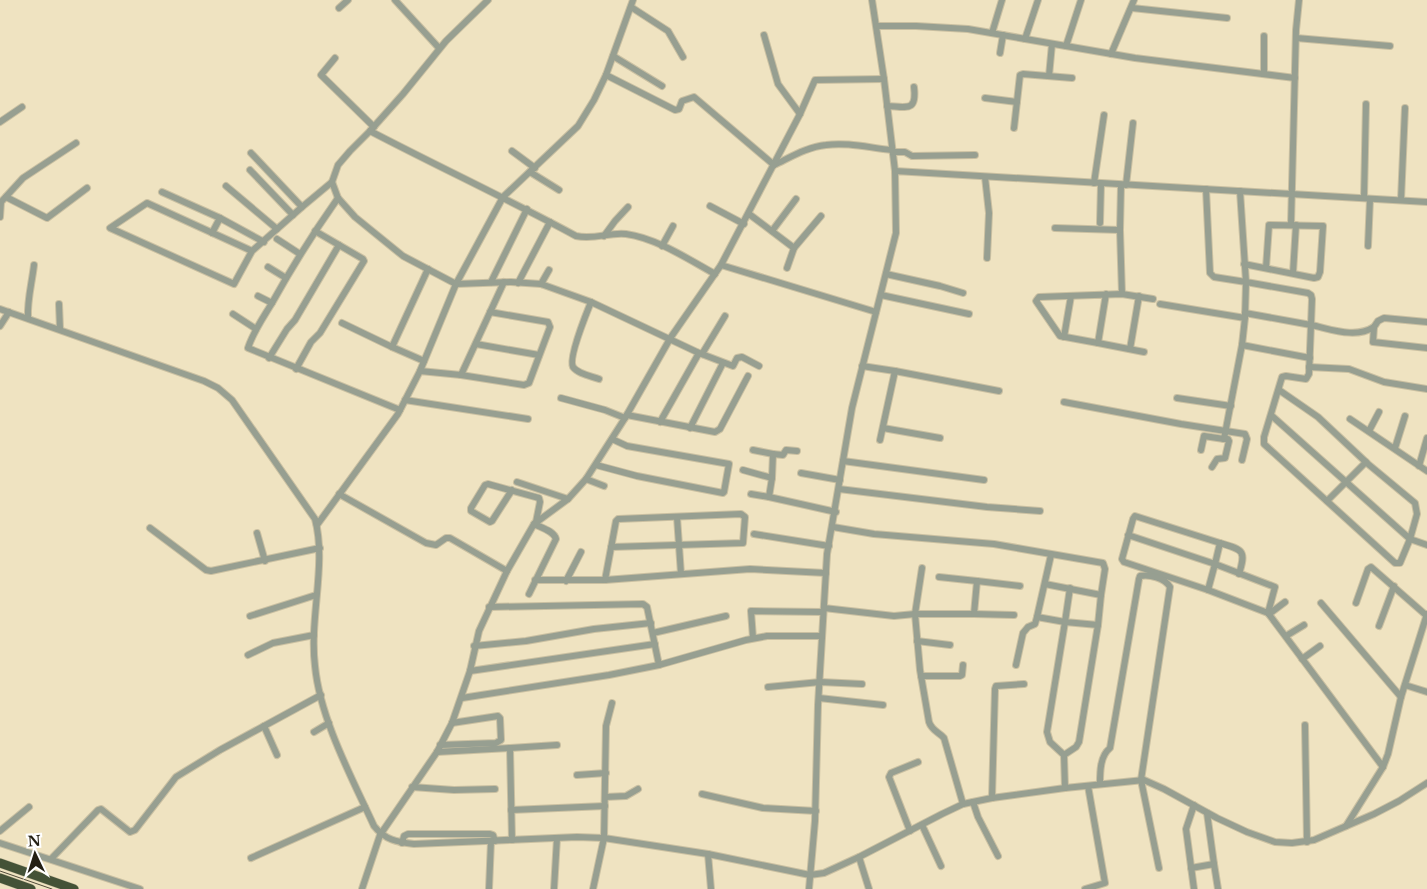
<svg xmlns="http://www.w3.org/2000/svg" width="1427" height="889" viewBox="0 0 1427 889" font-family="'Libre Baskerville',serif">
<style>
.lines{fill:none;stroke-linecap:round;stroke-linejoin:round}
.minor-casing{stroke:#cac0a2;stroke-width:8}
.highway-casing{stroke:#cac0a2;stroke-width:10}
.minor{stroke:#979f91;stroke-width:6}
.highway{stroke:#445237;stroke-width:9}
.tram{stroke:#514b3a;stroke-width:1}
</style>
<rect width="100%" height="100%" fill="#efe3c1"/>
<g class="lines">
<defs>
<g id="minor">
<polyline points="395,0 439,48"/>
<polyline points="488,0 446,41 403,94 370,131 350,151 338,165 332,182 338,198 355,217 403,256 456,284 511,282 541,284 591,302 699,353 733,366 737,358 742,357 759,366"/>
<polyline points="872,0 884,79 895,171"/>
<polyline points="631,7 668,31 683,57"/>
<polyline points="339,8 348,0"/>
<polyline points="1132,8 1227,18"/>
<polyline points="877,26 916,26 968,29 1135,58 1295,78"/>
<polyline points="992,33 1002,0"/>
<polyline points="764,35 778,84 800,114"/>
<polyline points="1296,38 1390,46"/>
<polyline points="1025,39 1038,0"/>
<polyline points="1066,46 1081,0"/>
<polyline points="1000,53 1003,35"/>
<polyline points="1111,54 1134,0"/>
<polyline points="613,56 662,86"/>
<polyline points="335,58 321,75 374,127"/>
<polyline points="1264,74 1264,36"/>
<polyline points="606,75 675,110 679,109 682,101 694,97 774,165"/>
<polyline points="1049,76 1052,44"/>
<polyline points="985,98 1017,102"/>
<path d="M887,106C907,107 917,112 914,87"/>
<polyline points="0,122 22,107"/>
<polyline points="1014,128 1020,75 1023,74 1072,78"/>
<path d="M370,131C439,167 508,199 576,236C595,240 609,232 626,234C656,238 688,259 715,274"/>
<polyline points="512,151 535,168"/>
<polyline points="893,152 905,152 912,156 975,155"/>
<polyline points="251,153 302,207 332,182"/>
<path d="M774,165C791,157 807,147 826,145C848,142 870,148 892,150"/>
<polyline points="250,170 293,215"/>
<polyline points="530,172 559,190"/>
<polyline points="985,177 989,213 987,258"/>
<polyline points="1094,183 1104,115"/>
<polyline points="1121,185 1120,230 1122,294"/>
<polyline points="1126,185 1133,123"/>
<polyline points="226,186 277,229"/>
<polyline points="1206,189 1210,273 1214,277 1246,282 1245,317"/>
<polyline points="1240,191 1246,282 1308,293 1311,295 1312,299 1311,325 1245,313"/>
<polyline points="162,192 220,218 264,242"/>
<polyline points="6,197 47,218 87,188"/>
<path d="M338,198C314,232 292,267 272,303C263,318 253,332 248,348L400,410"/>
<polyline points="1364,198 1366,104"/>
<polyline points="1401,200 1405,108"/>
<polyline points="710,206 744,224"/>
<polyline points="749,214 794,248 787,268"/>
<polyline points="0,217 1,202 23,178 76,143"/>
<polyline points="1100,223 1101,184"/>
<polyline points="1291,225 1296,30 1299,0"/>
<polyline points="1055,228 1120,230"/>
<polyline points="772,231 796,199"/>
<polyline points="212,233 220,218"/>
<polyline points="604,236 615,221 628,207"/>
<polyline points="277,239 300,254"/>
<polyline points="662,246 673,226"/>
<polyline points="1368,246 1370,199"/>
<polyline points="794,248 821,216"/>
<polyline points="252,251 147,203 110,228 234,284 252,251 302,207"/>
<polyline points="1244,264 1314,278 1318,277 1320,272 1323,226 1269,225 1266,268"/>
<polyline points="721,265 876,312"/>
<polyline points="268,267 286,278"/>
<polyline points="1293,273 1296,225"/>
<polyline points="886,274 940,286 963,293"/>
<polyline points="491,282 527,209"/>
<polyline points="518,283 550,222"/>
<polyline points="541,284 549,270"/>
<polyline points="1106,294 1098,343 1060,336 1036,301 1039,297 1122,294 1153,299"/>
<polyline points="881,295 969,314"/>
<polyline points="258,296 272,303"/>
<path d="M591,302C587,312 568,358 573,367C578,374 591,376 599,379"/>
<polyline points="59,304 60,329"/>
<polyline points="1160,304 1245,318 1242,345 1224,439 1204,436 1201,450"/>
<path d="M0,309L204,381L218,388L232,400L315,519C327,564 309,618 315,666C320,719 352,778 374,826C385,840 397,842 414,844L577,837L604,838L708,854L810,875L824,873L859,857L942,814L963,804L992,798L1065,788L1144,780L1164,789L1217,818L1247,832L1275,842L1292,843L1314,840L1374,814L1399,801L1427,783"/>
<polyline points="233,314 256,329"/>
<path d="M28,318C27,300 32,283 34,265"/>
<path d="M1427,322L1384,318L1378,321L1374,327C1355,339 1331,329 1311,325L1309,374L1306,379L1286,376L1282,377L1264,437V444L1395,563H1400L1410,539L1427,545"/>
<polyline points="342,323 392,347"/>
<polyline points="0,326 9,312"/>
<polyline points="1374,327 1373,342 1427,348"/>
<polyline points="1064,337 1071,296"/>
<polyline points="1098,343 1144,352"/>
<polyline points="476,344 539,355"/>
<polyline points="1242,345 1310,358"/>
<polyline points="1130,349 1139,296"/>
<polyline points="702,354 725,316"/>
<polyline points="269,358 287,329 295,320 339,245"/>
<polyline points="424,361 392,347 428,269"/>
<polyline points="862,366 895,371"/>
<polyline points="1309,367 1349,369 1384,382 1427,389"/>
<polyline points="296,369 311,342 320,333 364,261 363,259 315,231"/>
<polyline points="420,371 456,284 503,197 578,126 594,100 606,75 633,0"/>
<polyline points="461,375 524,385 529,383 550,327 548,322 490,312"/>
<polyline points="561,398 605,410 625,418"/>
<polyline points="1177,398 1231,406"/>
<polyline points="405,400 528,419"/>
<polyline points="1064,402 1181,424 1245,434 1247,439 1242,460"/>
<polyline points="627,415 715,432 720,429 748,376"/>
<polyline points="1272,416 1410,539 1417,514 1415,503 1368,464 1318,417 1279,390"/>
<polyline points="1350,419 1427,471"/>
<polyline points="660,422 699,353"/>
<polyline points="690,428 723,363"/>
<polyline points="883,428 940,438"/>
<polyline points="1369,431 1379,412"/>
<polyline points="880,440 895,371 999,391"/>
<polyline points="1395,448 1405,416"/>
<polyline points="753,450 773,454 772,478"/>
<polyline points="773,454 783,455 786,450 797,451"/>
<polyline points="843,461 984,480"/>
<polyline points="596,465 637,476 723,493 724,492 729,464 627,446 612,439"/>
<polyline points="1419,466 1427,438"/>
<polyline points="1212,467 1217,459 1225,458 1229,441 1228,439 1224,439"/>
<polyline points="743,470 772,478 769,497 836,512"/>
<polyline points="801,473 840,480"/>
<polyline points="586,479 604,486"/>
<polyline points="517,482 568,499"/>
<polyline points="839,489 987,507 1040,511"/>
<polyline points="512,490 492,521 490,522 471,511 471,508 485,485 488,484 539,498 540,502 536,522"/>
<polyline points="339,494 426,543 436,545 446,538 450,538 507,571"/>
<polyline points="751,494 769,497"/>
<polyline points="1327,501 1366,462"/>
<polyline points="677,517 681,574"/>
<polyline points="317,525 398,414 420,371 461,375 504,282"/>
<polyline points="833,527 874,534 994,544 1103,563 1105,569 1101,595"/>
<polyline points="150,528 206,570 211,571 320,548"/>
<polyline points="257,533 265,561"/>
<polyline points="754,534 829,546"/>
<polyline points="1128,535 1215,564 1220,543 1135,516 1133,519 1122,559 1124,562 1208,590 1268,613 1383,767"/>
<path d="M1220,543C1244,550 1246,551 1239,574"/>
<polyline points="1051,555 1037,617 1065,622 1047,732 1050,742 1064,755 1065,788"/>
<path d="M922,568L915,614L920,670L929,722C932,731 939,732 944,738L963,804"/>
<polyline points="939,577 977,581"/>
<polyline points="535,580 605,580 750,569 826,573"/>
<polyline points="605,580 616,521 618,519 741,514 745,517 743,543 611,547"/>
<polyline points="566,581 581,552"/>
<polyline points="1045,584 1101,595 1098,625"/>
<polyline points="1208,590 1215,564 1275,587 1268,613"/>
<path d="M529,594L556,539C554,531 542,528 534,524"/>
<polyline points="1321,603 1401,697"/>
<polyline points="1356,603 1368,569 1371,567 1427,616"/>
<polyline points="489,607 643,604 647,607 659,665"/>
<polyline points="824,608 894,616 915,614 974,614 977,581 1020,586"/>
<polyline points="974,614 1014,615"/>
<polyline points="1269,614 1285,602"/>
<polyline points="250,616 316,595"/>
<polyline points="1379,626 1394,586"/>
<polyline points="653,633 726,616"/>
<polyline points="1286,636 1304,625"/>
<polyline points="753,638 751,611 823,612"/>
<polyline points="917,641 950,645"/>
<polyline points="474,646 526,641 594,629 651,623"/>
<polyline points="248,655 273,643 314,635"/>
<polyline points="1302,659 1320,646"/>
<polyline points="1016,665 1023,633 1028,627 1035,624 1037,617"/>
<polyline points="470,671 655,644"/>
<polyline points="921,676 960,676 962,675 963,665"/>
<polyline points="1405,685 1427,692"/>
<polyline points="768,687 820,682 862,684"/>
<polyline points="462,698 609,675 659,665 746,640 767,636 822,636"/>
<polyline points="819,698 883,705"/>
<polyline points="1305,725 1307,842"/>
<polyline points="264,726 277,755"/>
<polyline points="314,732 329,723"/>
<polyline points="440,745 496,743 501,740 500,718 498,716 452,723"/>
<polyline points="510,748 557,745"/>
<polyline points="437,752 510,748 512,840"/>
<polyline points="1064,755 1076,747 1079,742 1098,625 1065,622 1070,588"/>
<polyline points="577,775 606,773"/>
<path d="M1100,784C1100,772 1100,756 1110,748L1139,579L1140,576C1149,574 1165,578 1170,587L1141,780L1159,868"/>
<polyline points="412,787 454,790 495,789"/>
<polyline points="702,794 763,808 816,811"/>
<polyline points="605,797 626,796 638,789"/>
<polyline points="992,798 995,689 996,686 1024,684"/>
<polyline points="973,802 978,817 998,856"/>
<polyline points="511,810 605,806"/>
<polyline points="1207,813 1214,864"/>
<polyline points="922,825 941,866"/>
<polyline points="1346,826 1383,767 1388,754 1401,697 1427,614"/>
<polyline points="0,831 29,807"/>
<polyline points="910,831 889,777 891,773 918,762"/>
<polyline points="0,843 140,889"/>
<polyline points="402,843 404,836 408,834 490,834 493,835 495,841"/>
<polyline points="708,854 711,889"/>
<polyline points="859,857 869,889"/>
<polyline points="251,858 365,807"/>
<polyline points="51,859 98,810 101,809 130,832 135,830 176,777 220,750 321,695"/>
<polyline points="1191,868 1214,864 1218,889"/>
<polyline points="362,889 380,835 437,752 452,723 470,671 479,631 507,571 534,524 568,499 586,479 625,418 671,337 721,265 800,114 815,80 884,79"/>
<polyline points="489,889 491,841"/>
<polyline points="554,889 557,838"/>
<polyline points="593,889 604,838 606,726 612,703"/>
<polyline points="809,889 815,821 818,705 827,554 852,408 896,233 895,171 1427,202"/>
<polyline points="1085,889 1105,883 1088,786"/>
<polyline points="1194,889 1186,829 1194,805"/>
</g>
<g id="highway">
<polyline points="0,863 74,889"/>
<polyline points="0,878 31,889"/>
</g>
</defs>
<use href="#minor" class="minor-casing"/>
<use href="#highway" class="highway-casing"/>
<use href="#minor" class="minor"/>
<use href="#highway" class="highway"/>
<polyline class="tram" points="0,871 52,889"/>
</g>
<g transform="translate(35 854) rotate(356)" stroke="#ffffff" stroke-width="4" paint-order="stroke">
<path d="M0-4L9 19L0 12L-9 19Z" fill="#241f13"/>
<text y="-8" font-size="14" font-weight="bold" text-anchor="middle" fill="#241f13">N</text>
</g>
</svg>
